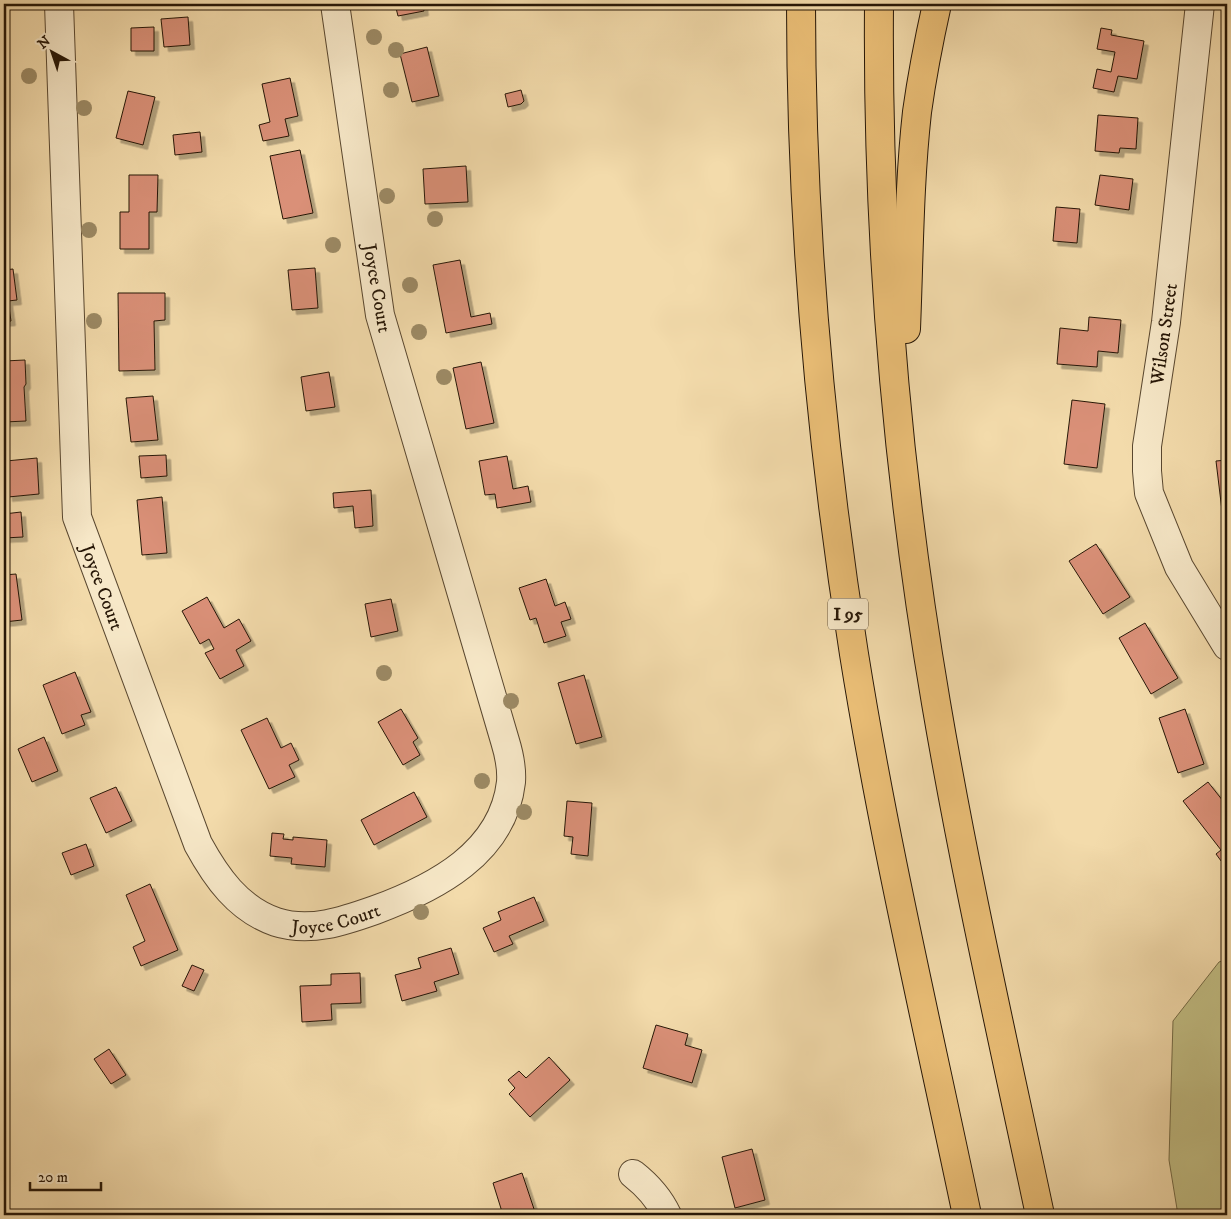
<svg xmlns="http://www.w3.org/2000/svg" width="1231" height="1219" viewBox="0 0 1231 1219" font-family="'IM FELL DW Pica',serif">
<style>
.green{fill:#c2be84;stroke:#746a45}
.building{fill:#da9078;stroke:#261606;filter:url(#shadow)}
.lines{fill:none;stroke-linecap:round;stroke-linejoin:round}
.minor-casing{stroke:#59472f;stroke-width:30}
.motorway-casing{stroke:#261606;stroke-width:30}
.minor{stroke:#f7e8c8;stroke-width:28}
.motorway{stroke:#eabe76;stroke-width:28}
.tree{fill:#9c8a65}
.labels{text-anchor:middle;stroke-width:4;stroke-linejoin:round;paint-order:stroke}
.shield{fill:#f7e8c8;stroke:#655540;stroke-width:1}
.shield-label{font-size:18px;font-weight:bold;fill:#261606}
.street-label{font-size:19px;fill:#261606;stroke:#f7e8c8}
</style>
<defs>
<filter id="shadow"><feDropShadow dx="4.5" dy="4.5" stdDeviation="0" flood-color="#0004"/></filter>
</defs>
<rect width="100%" height="100%" fill="#f3dbab"/>
<filter id="stains"><feTurbulence type="fractalNoise" baseFrequency=".004" numOctaves="4"/><feColorMatrix values="0 0 0 0 .2 0 0 0 0 .09 0 0 0 0 .02 0 0 0 .5 -.17"/></filter>
<radialGradient id="worn" r=".72"><stop offset=".6" stop-color="#630" stop-opacity="0"/><stop offset="1" stop-color="#630" stop-opacity=".3"/></radialGradient>
<polygon class="green" points="1227,959 1227,1215 1178,1215 1169,1160 1173,1021 1219,962"/>
<g class="building">
<polygon points="395,4 423,4 424,11 398,16"/>
<polygon points="188,17 190,45 164,47 161,19"/>
<polygon points="154,27 154,51 131,51 131,28"/>
<polygon points="1101,28 1112,30 1111,35 1144,41 1137,79 1118,76 1114,92 1093,88 1097,69 1111,72 1115,52 1097,49"/>
<polygon points="427,47 439,96 412,102 400,54"/>
<polygon points="290,78 298,116 285,119 289,136 263,141 259,125 270,122 262,84"/>
<polygon points="521,90 524,101 521,104 508,107 505,94"/>
<polygon points="128,91 155,97 143,145 116,138"/>
<polygon points="1098,115 1138,118 1136,149 1120,148 1119,153 1095,151"/>
<polygon points="200,132 202,152 175,155 173,135"/>
<polygon points="300,150 313,213 283,219 270,156"/>
<polygon points="466,166 468,202 425,204 423,169"/>
<polygon points="129,175 158,175 157,212 149,212 149,249 120,249 120,212 129,212"/>
<polygon points="1100,175 1133,179 1129,210 1095,205"/>
<polygon points="1056,207 1080,209 1077,243 1053,241"/>
<polygon points="460,260 471,317 490,313 492,324 446,333 433,265"/>
<polygon points="315,268 318,308 292,310 288,270"/>
<polygon points="13,269 17,300 8,301 11,321 4,322 4,270"/>
<polygon points="118,293 165,293 165,320 154,321 155,370 119,371"/>
<polygon points="1089,317 1121,320 1118,353 1098,351 1097,367 1057,364 1060,328 1088,331"/>
<polygon points="25,360 26,384 24,387 26,421 4,422 4,361"/>
<polygon points="481,362 494,423 466,429 453,368"/>
<polygon points="329,372 335,407 306,411 301,377"/>
<polygon points="153,396 158,440 131,442 126,398"/>
<polygon points="1072,400 1105,404 1097,468 1064,464"/>
<polygon points="166,455 167,476 141,478 139,456"/>
<polygon points="507,456 513,489 528,486 531,502 497,508 495,494 485,495 479,461"/>
<polygon points="37,458 39,494 8,497 6,461"/>
<polygon points="1227,460 1227,518 1223,519 1216,461"/>
<polygon points="371,490 373,526 355,528 353,506 334,508 333,493"/>
<polygon points="162,497 167,553 142,555 137,500"/>
<polygon points="21,512 23,537 4,538 4,514"/>
<polygon points="1096,544 1130,597 1103,614 1069,561"/>
<polygon points="16,574 22,620 4,622 4,575"/>
<polygon points="546,579 555,606 565,602 571,619 561,622 566,636 544,643 536,618 530,620 519,588"/>
<polygon points="207,597 224,628 239,619 251,641 236,650 244,666 220,679 205,653 214,649 209,639 200,644 182,611"/>
<polygon points="391,599 398,631 371,637 365,604"/>
<polygon points="1145,623 1178,678 1151,694 1119,638"/>
<polygon points="75,672 91,712 81,715 85,725 62,734 43,685"/>
<polygon points="584,675 602,737 576,744 558,683"/>
<polygon points="401,709 418,738 413,742 420,755 403,765 378,722"/>
<polygon points="1185,709 1204,764 1178,773 1159,718"/>
<polygon points="267,718 281,748 291,743 299,760 289,765 295,777 269,789 241,730"/>
<polygon points="44,737 58,771 32,782 18,749"/>
<polygon points="1208,782 1227,806 1227,869 1216,854 1221,850 1183,801"/>
<polygon points="116,787 132,821 106,833 90,798"/>
<polygon points="414,792 427,817 374,845 361,820"/>
<polygon points="567,801 592,803 588,856 571,854 573,837 564,836"/>
<polygon points="272,833 284,834 283,839 293,840 293,837 327,840 325,867 291,864 292,858 270,856"/>
<polygon points="86,844 94,866 71,875 62,853"/>
<polygon points="150,884 178,950 141,966 133,947 145,941 126,895"/>
<polygon points="534,897 544,921 509,936 513,944 494,952 483,928 501,920 498,912"/>
<polygon points="451,948 459,974 434,982 437,991 402,1001 395,975 421,968 418,958"/>
<polygon points="192,965 204,970 194,991 182,986"/>
<polygon points="360,973 361,1003 331,1004 332,1020 302,1022 300,986 331,985 331,974"/>
<polygon points="656,1025 688,1034 685,1045 702,1050 692,1083 643,1068"/>
<polygon points="109,1049 126,1075 111,1084 94,1059"/>
<polygon points="549,1057 570,1080 530,1117 509,1094 515,1088 508,1080 519,1071 526,1078"/>
<polygon points="752,1149 765,1200 735,1208 722,1157"/>
<polygon points="522,1173 536,1215 503,1215 493,1183"/>
</g>
<g class="lines">
<defs>
<g id="minor">
<path id="s1" d="M59,4L77,517L198,844C216,877 238,909 276,922C310,933 344,921 375,910C435,888 503,853 511,782C512,768 509,754 505,741L380,315L335,4"/>
<polyline points="1200,4 1166,322 1147,446 1147,471 1149,493 1179,567 1227,646"/>
<path d="M633,1174C647,1185 659,1198 667,1215"/>
</g>
<g id="motorway">
<path d="M801,4C801,221 820,439 854,654C884,842 928,1029 967,1215"/>
<path d="M879,4C877,235 897,474 936,703C965,874 1004,1045 1040,1215"/>
<path d="M906,329C909,257 909,184 917,112C922,76 929,40 937,4"/>
</g>
</defs>
<use href="#minor" class="minor-casing"/>
<use href="#motorway" class="motorway-casing"/>
<use href="#minor" class="minor"/>
<use href="#motorway" class="motorway"/>
</g>
<g class="tree">
<circle cx="374" cy="37" r="8"/>
<circle cx="396" cy="50" r="8"/>
<circle cx="29" cy="76" r="8"/>
<circle cx="391" cy="90" r="8"/>
<circle cx="84" cy="108" r="8"/>
<circle cx="387" cy="196" r="8"/>
<circle cx="435" cy="219" r="8"/>
<circle cx="89" cy="230" r="8"/>
<circle cx="333" cy="245" r="8"/>
<circle cx="410" cy="285" r="8"/>
<circle cx="94" cy="321" r="8"/>
<circle cx="419" cy="332" r="8"/>
<circle cx="444" cy="377" r="8"/>
<circle cx="384" cy="673" r="8"/>
<circle cx="511" cy="701" r="8"/>
<circle cx="482" cy="781" r="8"/>
<circle cx="524" cy="812" r="8"/>
<circle cx="421" cy="912" r="8"/>
</g>
<g class="labels">
<rect class="shield" x="828" y="598.5" width="40" height="31" rx="4"/>
<g class="shield-label">
<text x="848" y="620">I 95</text>
</g>
<g class="street-label">
<text transform="translate(378 288) rotate(80)" y="7">Joyce Court</text>
<text transform="translate(1163 334) rotate(-82)" y="7">Wilson Street</text>
<text dy="7" stroke="none"><textPath href="#s1" startOffset="588">Joyce Court</textPath></text>
<text dy="7" stroke="none"><textPath href="#s1" startOffset="1036">Joyce Court</textPath></text>
</g>
</g>
<rect width="1231" height="1219" fill="none" stroke="#f3dbab" stroke-width="20"/>
<rect x="5" y="5" width="1221" height="1209" fill="none" stroke="#261606" stroke-width="2.5"/>
<rect x="10" y="10" width="1211" height="1199" fill="none" stroke="#261606"/>
<g transform="translate(52 52) rotate(320)" stroke="#f7e8c8" stroke-width="4" paint-order="stroke">
<path d="M0-4L9 19L0 12L-9 19Z" fill="#261606"/>
<text y="-8" font-size="14" font-weight="bold" text-anchor="middle" fill="#261606">N</text>
</g>
<path d="M30 1182v8h71v-8" fill="none" stroke="#261606" stroke-width="2.5"/>
<text x="38" y="1182" font-size="15" fill="#261606" stroke="#f7e8c8" stroke-width="4" paint-order="stroke">20 m</text>
<rect width="100%" height="100%" filter="url(#stains)"/>
<rect width="100%" height="100%" fill="url(#worn)"/>
</svg>
